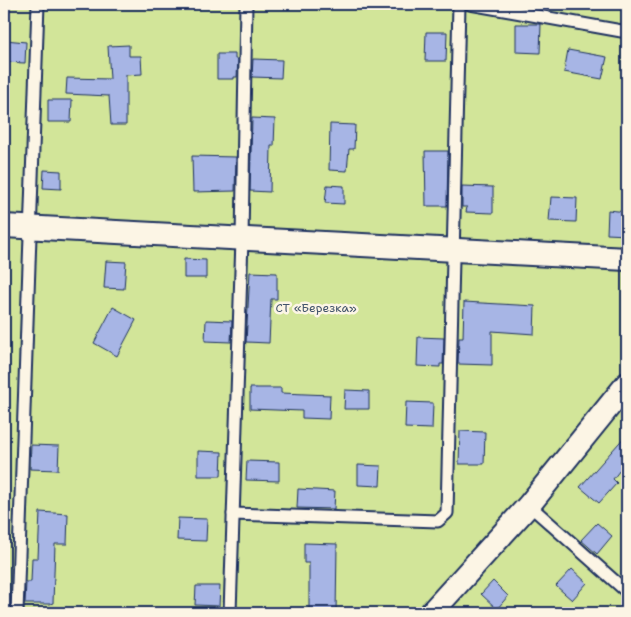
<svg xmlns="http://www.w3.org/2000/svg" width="631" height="617" viewBox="0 0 631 617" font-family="'Shantell Sans',sans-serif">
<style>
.green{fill:#d2e599;stroke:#768a7c}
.building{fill:#a7b5e5;stroke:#1b2f5e}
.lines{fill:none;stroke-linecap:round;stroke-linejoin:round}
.lane-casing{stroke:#1b2f5e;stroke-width:15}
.street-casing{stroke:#1b2f5e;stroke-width:26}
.lane{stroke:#fcf5e5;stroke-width:11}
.street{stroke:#fcf5e5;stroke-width:22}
.labels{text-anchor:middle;stroke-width:5;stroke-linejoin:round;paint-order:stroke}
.park-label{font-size:12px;fill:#40536a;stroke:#fcf5e5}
</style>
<rect width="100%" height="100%" fill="#ebe8e5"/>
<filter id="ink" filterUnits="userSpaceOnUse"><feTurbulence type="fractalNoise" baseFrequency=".02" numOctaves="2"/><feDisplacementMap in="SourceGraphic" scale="10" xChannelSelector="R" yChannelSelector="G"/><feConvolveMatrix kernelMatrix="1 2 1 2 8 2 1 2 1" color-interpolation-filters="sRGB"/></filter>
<g filter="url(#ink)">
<rect class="green" x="4" y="4" width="623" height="609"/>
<g class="building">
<polygon points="516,24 541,24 540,53 516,52"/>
<polygon points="426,32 447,32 446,61 425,61"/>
<polygon points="5,40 26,42 25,63 4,62"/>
<polygon points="129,45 129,56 141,56 142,74 126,75 126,125 111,125 109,96 66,94 67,78 110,79 108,46"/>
<polygon points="568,50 607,57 602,79 564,72"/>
<polygon points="217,54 235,54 235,59 238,59 237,77 234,77 234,79 217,79"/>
<polygon points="253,59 282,60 281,78 252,77"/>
<polygon points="48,100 72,100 71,122 48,122"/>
<polygon points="252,118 275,119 274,146 271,146 270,192 250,191"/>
<polygon points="330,124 355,125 354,149 349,149 347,171 329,170"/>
<polygon points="425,151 448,151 447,206 426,206"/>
<polygon points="192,156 236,157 235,191 193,192"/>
<polygon points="44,170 61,171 61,189 43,188"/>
<polygon points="327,185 344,186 344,204 325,203"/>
<polygon points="462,186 493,187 493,213 466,212 467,207 462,207"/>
<polygon points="551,197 577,198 576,222 549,221"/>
<polygon points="608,210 627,212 627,235 607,234"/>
<polygon points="184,259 206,260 206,278 184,278"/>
<polygon points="106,261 126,262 124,289 104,288"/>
<polygon points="250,272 277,273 277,299 271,299 269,343 246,342"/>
<polygon points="464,302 535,306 534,334 492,331 492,365 458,364 459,338 463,338"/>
<polygon points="113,307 136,320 117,356 94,343"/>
<polygon points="206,320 232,321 231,342 205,341"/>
<polygon points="418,337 444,338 443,364 440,364 440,367 417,366"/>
<polygon points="250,388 281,388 281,393 330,395 329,419 302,418 302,411 250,409"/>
<polygon points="345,390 369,391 369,409 344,409"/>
<polygon points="406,402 433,403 432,429 405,428"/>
<polygon points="460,431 485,432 484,464 459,464"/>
<polygon points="627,434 627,461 613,479 617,483 599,503 580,487"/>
<polygon points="31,445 59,446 58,470 30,469"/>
<polygon points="198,451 222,452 221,476 198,476"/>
<polygon points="247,461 279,462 279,481 246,480"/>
<polygon points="358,465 381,466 380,486 358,485"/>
<polygon points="298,489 335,491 334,509 297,508"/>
<polygon points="40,512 68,514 67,544 55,544 53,603 50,604 25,604 26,582 31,582 32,558 38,558"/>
<polygon points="178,518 207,519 206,541 177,540"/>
<polygon points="597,523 612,536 597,554 581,540"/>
<polygon points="304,543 337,544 336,613 309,613 309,563 304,563"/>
<polygon points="572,569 587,583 572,600 556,586"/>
<polygon points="493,581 508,596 497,609 481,594"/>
<polygon points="196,586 220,586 219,606 195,605"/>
</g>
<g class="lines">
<defs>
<g id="lane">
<polyline points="470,4 627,32"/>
<polyline points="529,505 627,592"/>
<polyline points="233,514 438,521 447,513 459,4"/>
<polyline points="17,613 38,4"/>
<polyline points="230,613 242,239 246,4"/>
</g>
<g id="street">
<polyline points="4,226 627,259"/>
<polyline points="431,613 529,505 627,384"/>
</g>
</defs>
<use href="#lane" class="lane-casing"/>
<use href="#street" class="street-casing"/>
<use href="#lane" class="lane"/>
<use href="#street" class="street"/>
</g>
</g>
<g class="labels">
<g class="park-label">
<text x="316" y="312">СТ «Березка»</text>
</g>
</g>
<rect width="631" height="617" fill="none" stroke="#fcf5e5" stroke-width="20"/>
<rect x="10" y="10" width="611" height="597" fill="none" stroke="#1b2f5e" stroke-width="2" filter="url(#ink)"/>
</svg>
